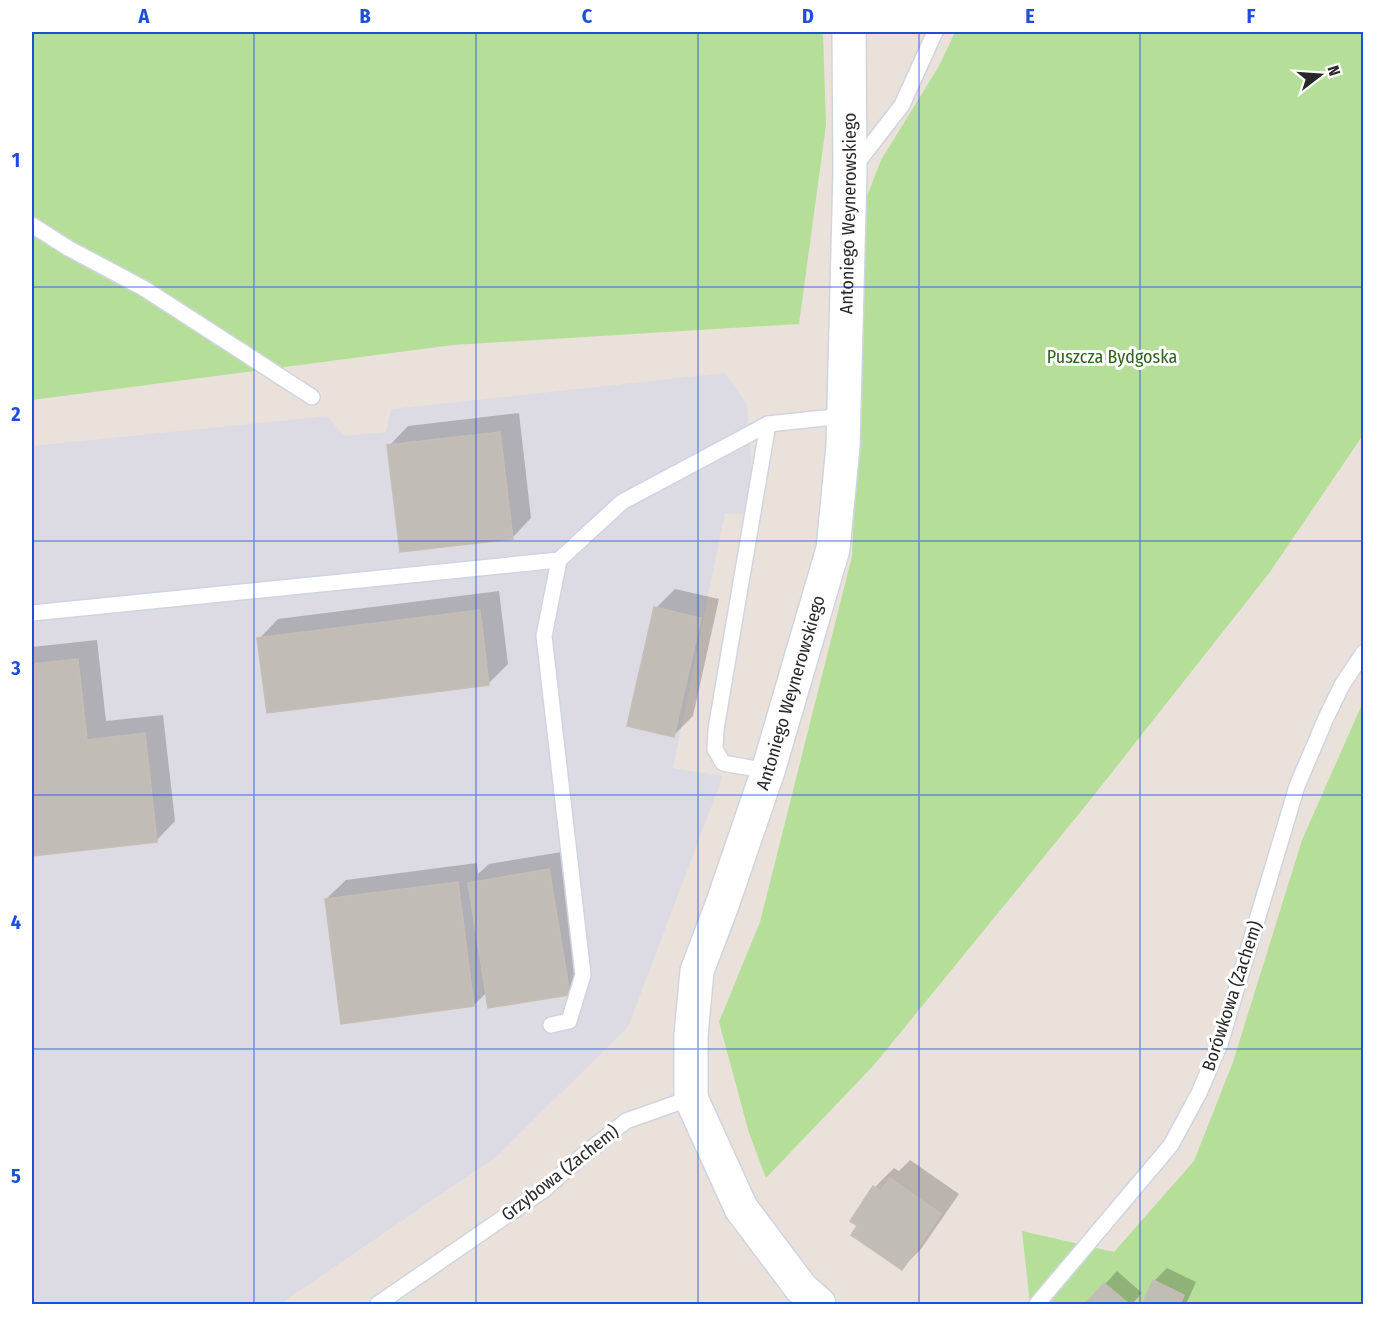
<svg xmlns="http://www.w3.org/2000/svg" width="1395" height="1336" viewBox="0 0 1395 1336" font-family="'Fira Sans Condensed',sans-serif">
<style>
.industrial{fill:#dcdbe3}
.green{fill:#b5df98}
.shadow{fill:#0003}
.building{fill:#c2bcb7;stroke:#c5beb4;stroke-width:1.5}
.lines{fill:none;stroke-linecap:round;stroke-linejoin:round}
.service-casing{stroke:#cfd4e1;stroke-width:18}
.tertiary-casing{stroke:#cfd4e1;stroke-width:36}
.service{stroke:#fff;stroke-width:15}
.tertiary{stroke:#fff;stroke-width:33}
.grid{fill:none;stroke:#1d4ed8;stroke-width:1.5;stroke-opacity:0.55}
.labels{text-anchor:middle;stroke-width:6;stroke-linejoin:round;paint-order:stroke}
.street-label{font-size:18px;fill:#282828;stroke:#fff}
.park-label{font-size:18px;fill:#2e621c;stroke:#fff}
.neatline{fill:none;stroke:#1d4ed8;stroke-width:2}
.grid-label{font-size:20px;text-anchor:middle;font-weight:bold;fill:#1d4ed8}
</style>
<rect width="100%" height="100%" fill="#eae2da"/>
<polygon class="industrial" points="725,373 747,405 752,477 748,515 725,513 673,768 723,776 628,1027 497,1156 280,1304 32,1304 32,446 327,416 345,436 386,432 391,409"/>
<g class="green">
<polygon points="32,32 823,32 826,125 799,324 453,345 32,400"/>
<polygon points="955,32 1363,32 1363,435 1270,572 1087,804 874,1065 766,1178 749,1133 719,1022 760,922 852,556 867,196 881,160 939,66"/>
<polygon points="1363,702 1363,1304 1030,1304 1022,1231 1114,1252 1194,1161 1233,1062 1302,840"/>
</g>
<g class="shadow">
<polygon points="519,413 531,518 512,538 389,446 408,426"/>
<polygon points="675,589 719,599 693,716 673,736 656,608"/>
<polygon points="499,591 508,664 488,684 259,639 278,619"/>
<polygon points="97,640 106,721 163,715 175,821 156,841 32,854 32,647"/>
<polygon points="568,851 589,974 569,993 487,992 474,1005 326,899 346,880 477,863 478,874 489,864"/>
<polygon points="910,1160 959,1194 921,1249 902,1268 859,1226 875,1187 894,1168 899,1171"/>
<polygon points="1167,1268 1196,1282 1186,1304 1143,1304 1154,1281"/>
<polygon points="1117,1271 1142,1293 1132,1304 1087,1304"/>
</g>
<g class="building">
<polygon points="500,432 513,539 400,552 387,445"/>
<polygon points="654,607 701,618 674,737 627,726"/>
<polygon points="480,610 489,685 267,713 257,638"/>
<polygon points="78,659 87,740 145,733 157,842 32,856 32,664"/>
<polygon points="549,869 570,995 488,1008 468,883"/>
<polygon points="458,882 474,1006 341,1024 325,899"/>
<polygon points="890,1178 941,1214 902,1270 851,1235 857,1226 850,1221 873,1186 881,1191"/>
<polygon points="1153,1280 1184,1295 1180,1304 1142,1304"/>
<polygon points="1104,1283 1129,1304 1085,1304"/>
</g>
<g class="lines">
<defs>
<g id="service">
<polyline points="854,167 902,105 935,32"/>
<polyline points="32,225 68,248 145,289 312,397"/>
<polyline points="768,424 716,729 715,749 723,763 768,771"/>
<polyline points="32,613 559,560"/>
<polyline points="551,1025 569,1021 583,975 544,636 559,560 622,502 768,424 844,416"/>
<polyline points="378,1304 545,1189 582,1156 626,1121 691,1098"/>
<polyline points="1037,1304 1171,1145 1199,1093 1220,1044 1297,786 1326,718 1342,685 1364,652"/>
</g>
<g id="tertiary">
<path id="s1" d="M819,1304L801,1288L741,1208L691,1098V1035L697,971L722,905L768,771L833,549L843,446L850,171L849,32"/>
</g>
</defs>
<use href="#service" class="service-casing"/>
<use href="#tertiary" class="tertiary-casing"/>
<use href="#service" class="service"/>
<use href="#tertiary" class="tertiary"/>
</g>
<path class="grid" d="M254,32V1304M476,32V1304M698,32V1304M919,32V1304M1140,32V1304M32,287H1364M32,541H1364M32,795H1364M32,1049H1364"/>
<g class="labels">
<g class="street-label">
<text dy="6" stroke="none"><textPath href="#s1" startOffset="1152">Antoniego Weynerowskiego</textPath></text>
<text dy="6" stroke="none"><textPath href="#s1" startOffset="666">Antoniego Weynerowskiego</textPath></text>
<text transform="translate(1232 996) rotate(-72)" y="6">Borówkowa (Zachem)</text>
<text transform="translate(560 1173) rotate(-38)" y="6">Grzybowa (Zachem)</text>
</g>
<g class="park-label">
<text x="1112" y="363">Puszcza Bydgoska</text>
</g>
</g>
<rect width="1395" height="1336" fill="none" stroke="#ffffff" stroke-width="66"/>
<g transform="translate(1320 75) rotate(73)" stroke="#ffffff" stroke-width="4.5" paint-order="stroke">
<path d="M0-4.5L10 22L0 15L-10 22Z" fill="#282828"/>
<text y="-9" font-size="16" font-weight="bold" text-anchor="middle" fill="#282828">N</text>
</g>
<rect x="33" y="33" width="1329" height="1270" class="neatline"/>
<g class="grid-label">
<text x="144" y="23">A</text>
<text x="365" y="23">B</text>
<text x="587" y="23">C</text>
<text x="808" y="23">D</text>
<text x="1030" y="23">E</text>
<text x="1251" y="23">F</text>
<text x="16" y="167">1</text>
<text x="16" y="421">2</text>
<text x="16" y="675">3</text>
<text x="16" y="929">4</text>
<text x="16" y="1183">5</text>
</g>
</svg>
